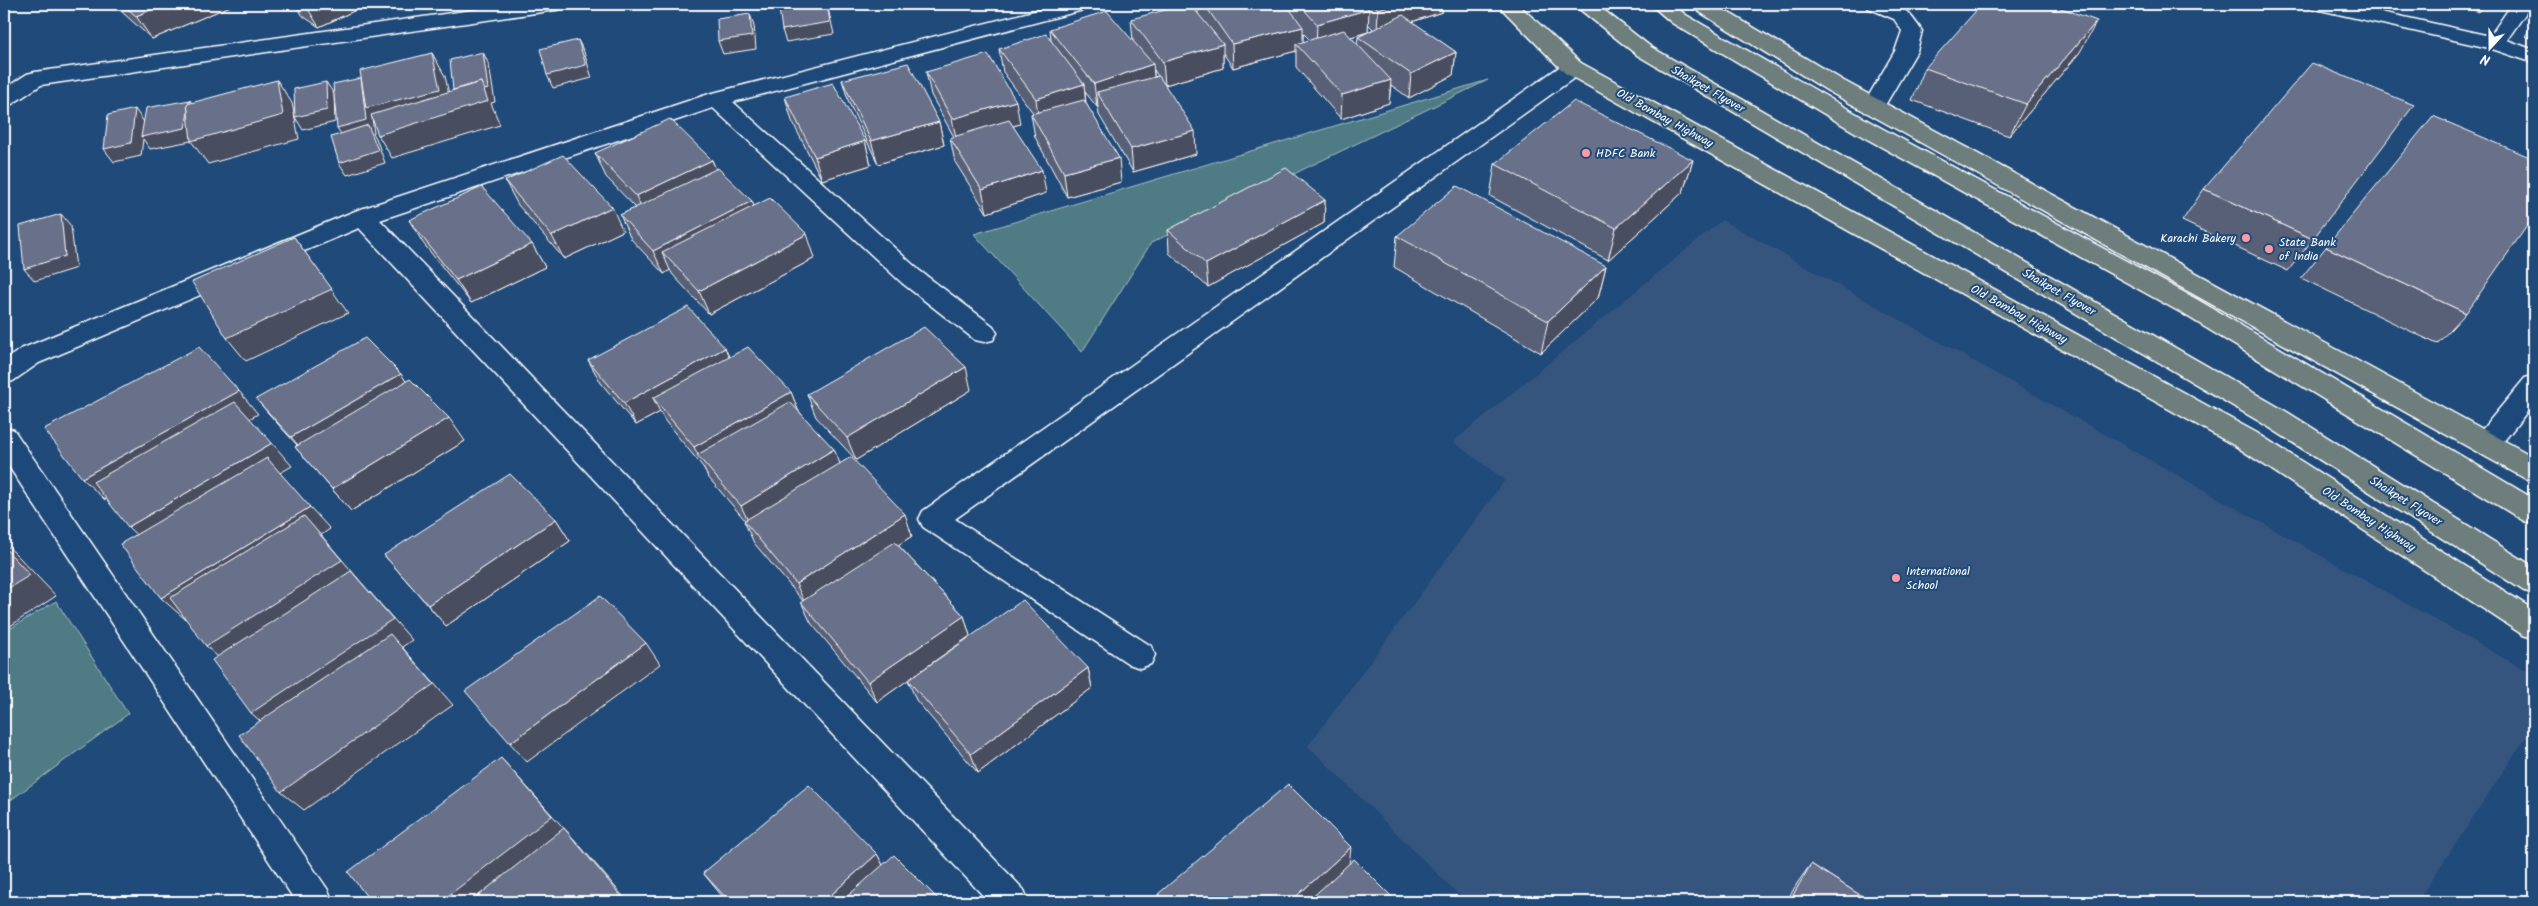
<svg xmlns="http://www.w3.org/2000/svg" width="2538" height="906" viewBox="0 0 2538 906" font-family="Kalam,sans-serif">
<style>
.built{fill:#35557f}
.green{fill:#507c84;stroke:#a8bec2}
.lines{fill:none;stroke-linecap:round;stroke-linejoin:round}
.minor-casing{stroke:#fff;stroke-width:3}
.major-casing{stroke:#fff;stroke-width:3}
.minor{fill:#1f4a7a;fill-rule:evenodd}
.major{fill:#6d7e7c;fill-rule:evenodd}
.wall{fill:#596077;stroke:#fff;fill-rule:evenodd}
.shaded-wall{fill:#494e61;stroke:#fff}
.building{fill:#68708a;stroke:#fff}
.poi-dot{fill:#ff9aa2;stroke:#1f4a7a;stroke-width:2}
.labels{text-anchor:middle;stroke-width:4;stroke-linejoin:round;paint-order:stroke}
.street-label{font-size:12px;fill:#fff;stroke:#1f4a7a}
.poi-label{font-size:12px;fill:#fff;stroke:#1f4a7a;text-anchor:start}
</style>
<rect width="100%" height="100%" fill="#1f4a7a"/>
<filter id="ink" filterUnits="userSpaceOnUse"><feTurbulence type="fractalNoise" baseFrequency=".02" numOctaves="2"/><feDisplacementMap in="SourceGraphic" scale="10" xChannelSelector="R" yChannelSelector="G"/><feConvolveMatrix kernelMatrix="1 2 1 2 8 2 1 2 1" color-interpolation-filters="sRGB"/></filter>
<g filter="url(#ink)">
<polygon class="built" points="1722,220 2534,675 2534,725 2417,902 1466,902 1308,746 1505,480 1453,442"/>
<g class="green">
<polygon points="1488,80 1151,243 1082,352 974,234"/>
<polygon points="56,601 128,714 4,805 4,632"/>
</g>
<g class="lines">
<defs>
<g id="minor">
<polygon points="515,4 566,4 563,8 556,10 41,85 12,104 4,106 4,89 27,74 35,72"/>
<polygon points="1061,4 1094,4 1091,8 733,102 920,271 993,326 997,333 993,340 984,342 975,340 902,283 713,108 380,220 1024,890 1029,902 989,902 359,228 39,363 13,381 4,384 4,361 21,349 355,211 709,94"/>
<path d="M1865,4C1898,2 1904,4 1922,31L1917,51L1884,107L1881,112L1873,114L1865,112L1862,107L1895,51L1902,31L1894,19L1868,8Z"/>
<polygon points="2308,4 2345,4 2490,36 2512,4 2532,4 2507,40 2534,50 2534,63 2489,48 2311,8"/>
<polygon points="1573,62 1581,63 1584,68 1581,73 955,519 1151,646 1155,655 1151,664 1140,668 1129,664 923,527 919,519 923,511 1565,63"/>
<polygon points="2534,375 2534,403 2496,451 2486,455 2476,451 2472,444 2476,437 2525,378"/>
<polygon points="4,427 14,430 328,890 333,902 296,902 4,459"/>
</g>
<g id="major">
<polygon points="1497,4 1518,4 1581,63 2257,433 2534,610 2534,639 2523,635 2237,447 1565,73"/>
<polygon points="1573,4 1596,4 1651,47 2287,412 2534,567 2534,594 2524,591 2267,426 1637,55"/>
<polygon points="1650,4 1672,4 1686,15 1874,124 2198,300 2534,499 2534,524 2524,521 2180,312 1858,134 1672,23"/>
<polygon points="1690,4 1714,4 1844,81 2534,457 2534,481 2524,478 1828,91 1693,8"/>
</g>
</defs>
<use href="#minor" class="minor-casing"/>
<use href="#major" class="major-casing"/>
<use href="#minor" class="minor"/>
<use href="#major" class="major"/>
</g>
<g class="wall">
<polygon points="113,4 235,4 152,39"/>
<polygon points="295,4 369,4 319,27 303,16"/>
<path d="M1198,4H1443L1442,12L1412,22L1456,52L1453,75L1409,98L1391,85L1389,103L1341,119L1296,67V51L1233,68L1223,53V68L1165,85L1196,154L1133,172L1099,115L1098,107H1097L1085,92L1086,103L1121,182L1067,197L1035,137L1031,114L1033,113L1003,72L999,49L1051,41L1050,29L1133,41L1131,19L1198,14ZM1368,24L1373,29L1368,32ZM1367,32L1358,37L1357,44L1351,37ZM1303,33L1310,40L1303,42ZM1154,70L1158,76L1154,77Z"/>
<polygon points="2457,4 2486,4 2479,12"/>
<polygon points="2534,23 2534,39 2525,36"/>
<polygon points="2080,52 2009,136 1912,100 1925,68"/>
<polygon points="926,72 1020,124 1013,126 1046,193 987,213 955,162 950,138 954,137 931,95"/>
<polygon points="842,80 939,122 944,145 878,164 849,103"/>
<polygon points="785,97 865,141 871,165 822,180 792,121"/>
<polygon points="595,153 712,160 716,169 752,201 754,206 815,258 709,314 673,275 670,270 664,274 631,239 620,215 636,208 606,177"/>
<polygon points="1693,160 1683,192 1608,260 1490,196 1495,164"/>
<polygon points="505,181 623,231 564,259 518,205"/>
<polygon points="2204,189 2313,239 2288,271 2182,221"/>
<polygon points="1325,200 1324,223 1208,287 1169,253 1168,230"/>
<polygon points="409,220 532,244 545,267 471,303 423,243"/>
<polygon points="1397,236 1606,266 1598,298 1541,353 1394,267"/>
<polygon points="2326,247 2466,313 2437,344 2301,278"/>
<polygon points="725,348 729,357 791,392 798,410 840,463 912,536 898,545 964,616 970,636 877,702 811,623 801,602 803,601 754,543 744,521 745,520 708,477 703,467 665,421 660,412 636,425 601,383 588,360"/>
<polygon points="401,374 406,382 465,441 351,511 295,447 297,445 276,422 256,399"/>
<polygon points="971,390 856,460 816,417 807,394"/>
<polygon points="556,519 570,541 446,626 384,555"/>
<polygon points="1088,668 1092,688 978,773 916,700 908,680"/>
<polygon points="877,854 883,865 941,902 727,902 717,890 703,873"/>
<polygon points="1350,864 1397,902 1159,902 1158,894"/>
<polygon points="1811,864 1871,902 1786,902 1798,882"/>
</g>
<g class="shaded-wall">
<polygon points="165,4 235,4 152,39 136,16"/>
<polygon points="305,4 369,4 319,27"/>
<polygon points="827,4 834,34 786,42 782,30"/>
<polygon points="1397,4 1443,4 1442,12 1377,33 1378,9"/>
<polygon points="1369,9 1368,32 1316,47 1317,24"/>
<polygon points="750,14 754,26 756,49 723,54 718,41"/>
<polygon points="2097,21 2080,52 2009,136 2026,104"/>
<polygon points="1303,27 1303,50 1296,44 1296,51 1233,68 1232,44"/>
<polygon points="578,40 584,52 592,78 553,88 547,75"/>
<polygon points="1223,44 1223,68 1165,85 1163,62"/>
<polygon points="483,52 489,65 495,102 491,103 500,125 392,158 378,135 481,82"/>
<polygon points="1456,52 1453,75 1409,98 1411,74"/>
<polygon points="432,53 445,76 453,112 372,118 374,133 373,133 376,138 385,163 347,175 339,163 345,140 337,128 361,78"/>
<polygon points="1153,64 1155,88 1097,92 1098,107 1097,107 1094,84"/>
<polygon points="277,80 292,103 299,139 208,164 191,141 150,149 143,139 141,156 114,162 104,149 135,109 144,122 190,100 199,112"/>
<polygon points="1391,80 1389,103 1341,119 1342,95"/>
<polygon points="326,82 334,94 335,122 303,130 295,117"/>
<polygon points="1084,84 1086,107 1039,123 1036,99"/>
<polygon points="1016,101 1020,124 957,142 952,119"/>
<polygon points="939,122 944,145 878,164 871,141"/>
<polygon points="1195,131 1196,154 1133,172 1131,149"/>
<polygon points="865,141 871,165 822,180 815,157"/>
<polygon points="1119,158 1121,182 1067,197 1064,173"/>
<polygon points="712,160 721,183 647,220 636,196"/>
<polygon points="1693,160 1683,192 1608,260 1616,228"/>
<polygon points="1042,170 1046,193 987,213 982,190"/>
<polygon points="1325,200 1324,223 1208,287 1206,264"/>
<polygon points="752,201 761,224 662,252 670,270 664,274 653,251"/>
<polygon points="612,207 623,231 564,259 552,236"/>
<polygon points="61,214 71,226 76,268 35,281 24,269"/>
<polygon points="807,234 815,258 709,314 699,291"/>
<polygon points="294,237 348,313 246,361 227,338"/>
<polygon points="532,244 545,267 471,303 456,280"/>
<polygon points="1606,266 1598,298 1541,353 1548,321"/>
<polygon points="725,348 735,370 653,398 660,412 636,425 624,403"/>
<polygon points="966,367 971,390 856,460 847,438"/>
<polygon points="401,374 417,397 310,459 291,437"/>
<polygon points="239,391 258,414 105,500 82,478"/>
<polygon points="791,392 800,415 699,457 694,447"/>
<polygon points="449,418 465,441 351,511 332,489"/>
<polygon points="272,443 292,466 151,549 128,527"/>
<polygon points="834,449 843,471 751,527 741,506"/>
<polygon points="310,507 330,529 321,535 361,582 412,640 402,647 453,705 304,810 281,792 274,733 251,713 229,667 206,646 320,535 185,619 161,598"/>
<polygon points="905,514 912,536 806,605 796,584"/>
<polygon points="556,519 570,541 446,626 428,605"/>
<polygon points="4,539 8,544 6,545 17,555 56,596 4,630"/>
<polygon points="964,616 970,636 877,702 868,682"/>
<polygon points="646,643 660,664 527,762 510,743"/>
<polygon points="1088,668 1092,688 978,773 971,754"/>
<polygon points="501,758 569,834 482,902 440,902"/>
<polygon points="564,828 581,847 628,902 616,902"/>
<polygon points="1351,847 1349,865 1308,902 1290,902"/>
<polygon points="877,854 886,871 852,902 823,902"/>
</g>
<g class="building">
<polygon points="122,4 165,4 136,16"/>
<polygon points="807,4 827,4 830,22 782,30 779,8"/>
<polygon points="1188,4 1190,4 1223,44 1163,62 1131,19"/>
<polygon points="1204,4 1286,4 1303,27 1232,44"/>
<polygon points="1299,4 1364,4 1369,9 1317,24"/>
<polygon points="1373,4 1397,4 1378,9"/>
<polygon points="1982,4 2050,4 2097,21 2026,104 1925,68"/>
<polygon points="1107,11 1153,64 1094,84 1050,29"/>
<polygon points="750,14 752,36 718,41 717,19"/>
<polygon points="1403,15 1456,52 1411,74 1358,37"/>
<polygon points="1344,30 1391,80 1342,95 1296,44"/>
<polygon points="1046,34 1084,84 1036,99 999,49"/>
<polygon points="578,40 586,65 547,75 540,49"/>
<polygon points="483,52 488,89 485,90 481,82 453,90 450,60"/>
<polygon points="432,53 440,89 366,108 360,71"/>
<polygon points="988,54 1016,101 952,119 926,72"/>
<polygon points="908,63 939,122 871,141 842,80"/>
<polygon points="2312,63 2414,105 2313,239 2204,189"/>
<polygon points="1159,76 1195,131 1131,149 1097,92"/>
<polygon points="361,78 366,120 337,128 333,84"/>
<polygon points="277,80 283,115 191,141 187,104"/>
<polygon points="326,82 327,110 295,117 294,89"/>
<polygon points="481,82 488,101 378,135 371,115"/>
<polygon points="833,83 865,141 815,157 785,97"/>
<polygon points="190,100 189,103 187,104 188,112 185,128 141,137 146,108"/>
<polygon points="1084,100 1119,158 1064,173 1031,114"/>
<polygon points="1574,101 1693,160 1616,228 1495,164"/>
<polygon points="135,109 131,143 104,149 108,115"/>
<polygon points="2433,116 2534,159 2534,216 2466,313 2326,247"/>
<polygon points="670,119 712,160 636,196 595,153"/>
<polygon points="1009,120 1042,170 982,190 950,138"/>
<polygon points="368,125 378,150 339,163 331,137"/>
<polygon points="563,155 612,207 552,236 505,181"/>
<polygon points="718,168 752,201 653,251 620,215"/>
<polygon points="1286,168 1325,200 1206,264 1168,230"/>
<polygon points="1457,186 1606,266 1548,321 1397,236"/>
<polygon points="482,187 532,244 456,280 409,220"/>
<polygon points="770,198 807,234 699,291 662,252"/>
<polygon points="61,214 65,256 24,269 20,226"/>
<polygon points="294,237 332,289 227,338 192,282"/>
<polygon points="688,307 725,348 624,403 588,360"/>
<polygon points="924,327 966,367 847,438 807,394"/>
<polygon points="365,338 401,374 291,437 256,399"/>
<polygon points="199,347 239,391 82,478 44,429"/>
<polygon points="748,347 791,392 694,447 653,398"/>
<polygon points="410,379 449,418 332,489 295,447"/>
<polygon points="235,402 272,443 128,527 93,482"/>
<polygon points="790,402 834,449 741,506 697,455"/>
<polygon points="851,457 905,514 796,584 744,521"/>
<polygon points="267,458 310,507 161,598 120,544"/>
<polygon points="510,474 556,519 428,605 384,555"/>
<polygon points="304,516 342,560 206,646 170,598"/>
<polygon points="895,542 964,616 868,682 801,602"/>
<polygon points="4,547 30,575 4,591"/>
<polygon points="351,571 393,619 251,713 212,660"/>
<polygon points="600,596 646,643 510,743 465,691"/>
<polygon points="1023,600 1088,668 971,754 908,680"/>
<polygon points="390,634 434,684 281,792 239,735"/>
<polygon points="501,758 552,816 440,902 371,902 348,872"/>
<polygon points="1288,784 1351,847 1290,902 1166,902 1158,894"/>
<polygon points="809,785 877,854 823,902 730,902 703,873"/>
<polygon points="564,828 622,897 616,902 470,902"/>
<polygon points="894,855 941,902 841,902"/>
<polygon points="1354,859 1397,902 1307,902"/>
<polygon points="1811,864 1871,902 1789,902"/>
</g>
</g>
<g class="poi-dot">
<circle cx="1586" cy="153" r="5"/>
<circle cx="2246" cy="238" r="5"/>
<circle cx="2269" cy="249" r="5"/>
<circle cx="1896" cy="578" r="5"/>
</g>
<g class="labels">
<g class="street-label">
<text transform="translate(1708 89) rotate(30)" y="4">Shaikpet Flyover</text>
<text transform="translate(1665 118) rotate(29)" y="4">Old Bombay Highway</text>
<text transform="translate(2059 292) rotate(30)" y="4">Shaikpet Flyover</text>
<text transform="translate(2019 314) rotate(29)" y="4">Old Bombay Highway</text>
<text transform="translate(2406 501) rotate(32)" y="4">Shaikpet Flyover</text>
<text transform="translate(2369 519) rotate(33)" y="4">Old Bombay Highway</text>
</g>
<g class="poi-label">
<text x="1596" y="157">HDFC Bank</text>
<text x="2236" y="242" text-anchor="end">Karachi Bakery</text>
<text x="2279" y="246">State Bank<tspan x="2279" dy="14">of India</tspan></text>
<text x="1906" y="575">International<tspan x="1906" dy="14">School</tspan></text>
</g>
</g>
<rect width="2538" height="906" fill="none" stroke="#1f4a7a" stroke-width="20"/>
<rect x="10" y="10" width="2518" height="886" fill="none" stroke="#fff" stroke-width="2" filter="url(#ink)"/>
<g transform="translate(2490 48) rotate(201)" stroke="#1f4a7a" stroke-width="4" paint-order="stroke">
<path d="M0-4L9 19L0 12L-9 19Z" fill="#ffffff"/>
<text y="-8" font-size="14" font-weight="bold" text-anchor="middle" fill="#ffffff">N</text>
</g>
</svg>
